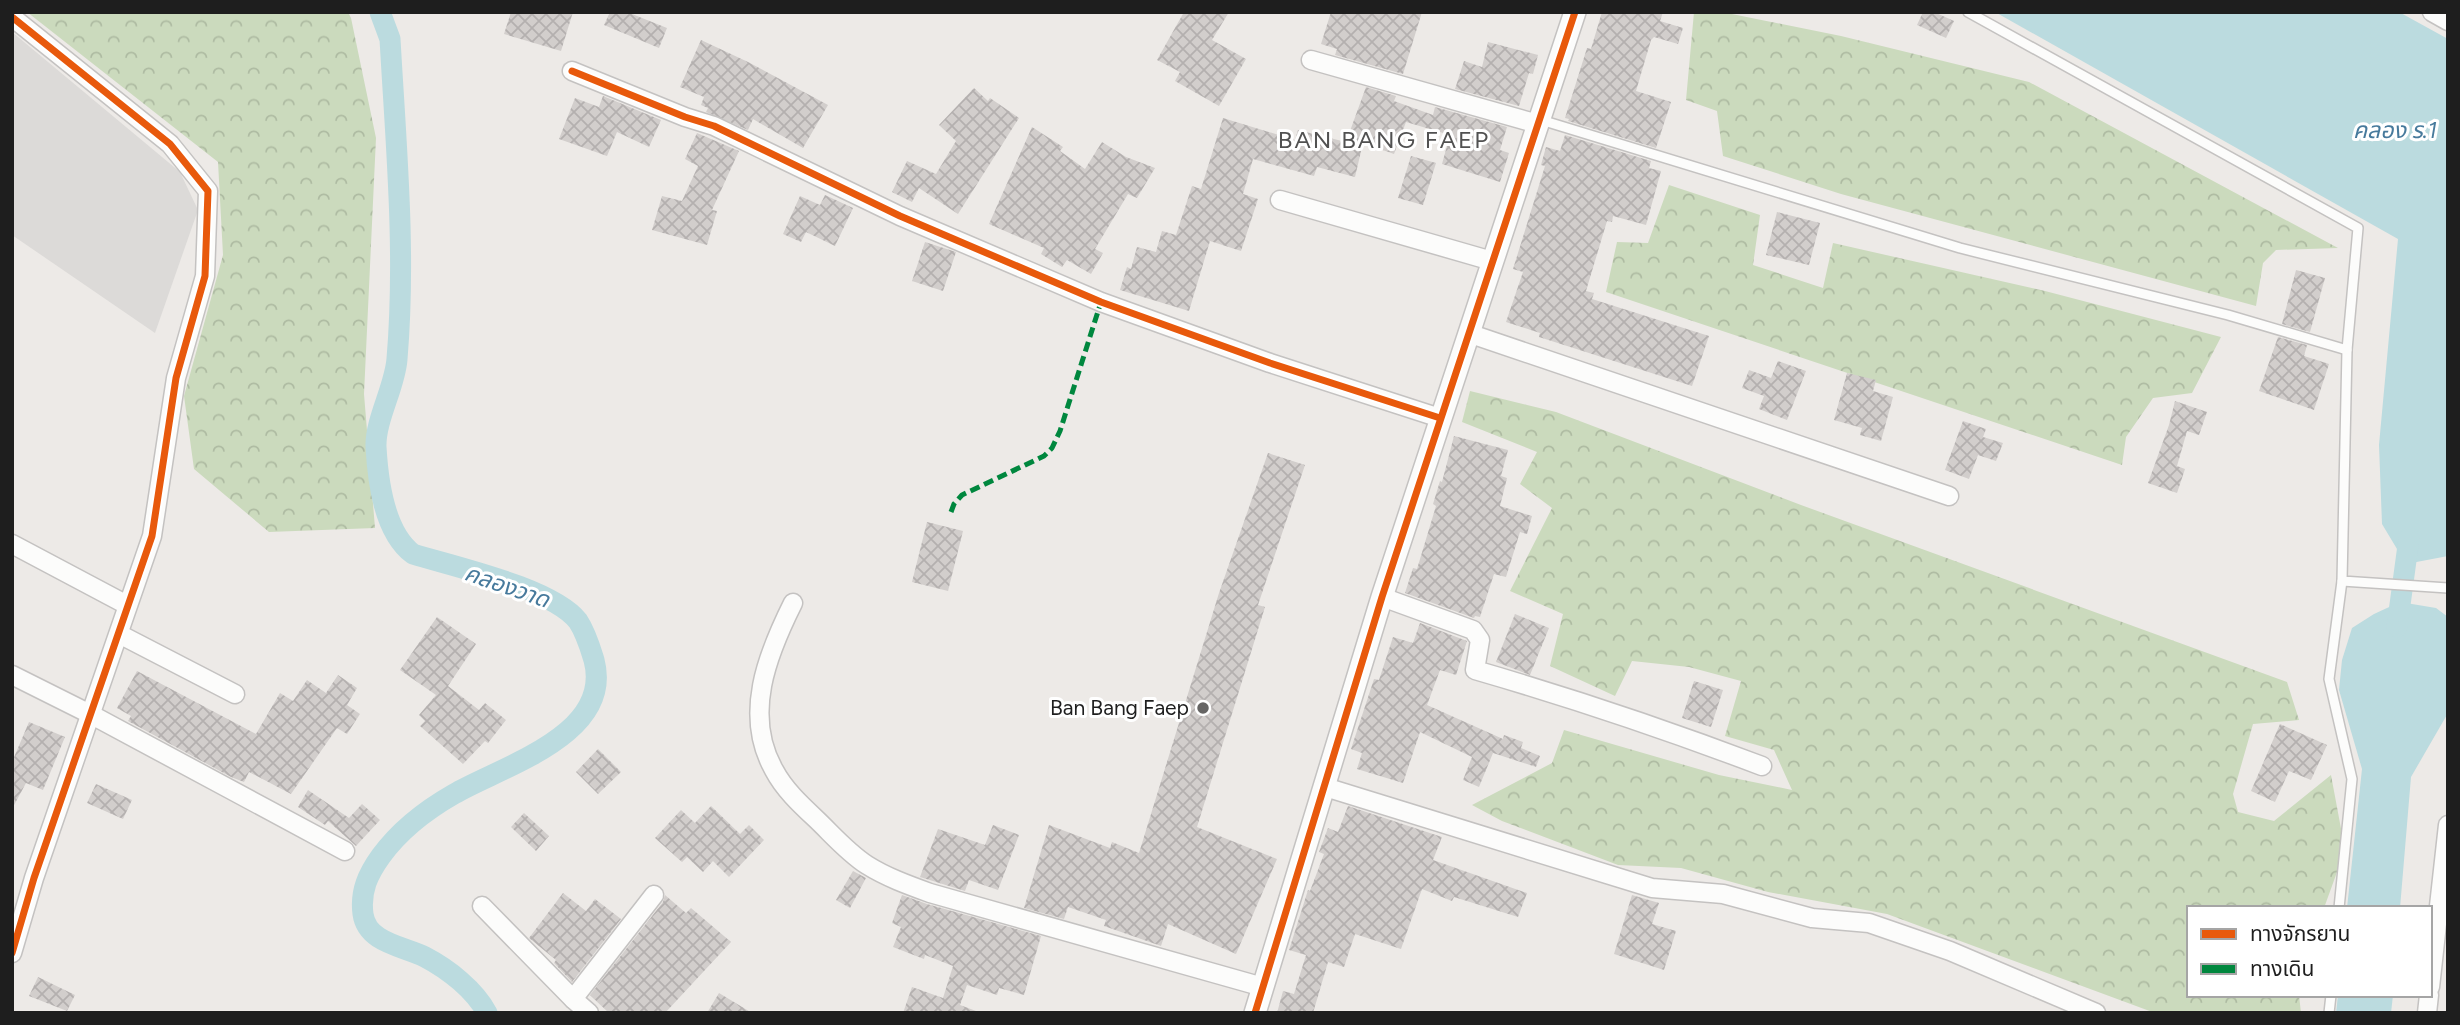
<svg xmlns="http://www.w3.org/2000/svg" width="2460" height="1025" viewBox="0 0 2460 1025" font-family="Figtree,'Noto Sans Thai',sans-serif">
<style>
.residential{fill:#dcdad8}
.forest{fill:url(#forest-crowns)}
.water{fill:#bbdbdf}
.lines{fill:none;stroke-linecap:round;stroke-linejoin:round}
.canal{stroke:#bbdbdf;stroke-width:21}
.building{fill:url(#building-cross-hatch)}
.service-casing{stroke:#c4c2c1;stroke-width:12}
.minor-casing{stroke:#c4c2c1;stroke-width:21}
.tertiary-casing{stroke:#c4c2c1;stroke-width:24}
.service{stroke:#fcfcfb;stroke-width:9}
.minor{stroke:#fcfcfb;stroke-width:18}
.tertiary{stroke:#fcfcfb;stroke-width:21}
.quiet{stroke:#00873e;stroke-width:5;stroke-dasharray:10 5;stroke-linecap:butt}
.cycleway-casing{stroke:#fff;stroke-width:11}
.cycleway{stroke:#e8590c;stroke-width:7}
.poi-dot{fill:#666564;stroke:#fff;stroke-width:2.5}
.labels{text-anchor:middle;stroke-width:6;stroke-linejoin:round;paint-order:stroke}
.poi-label{font-size:21px;fill:#1e1e1e;stroke:#fff;text-anchor:end}
.water-label{font-size:23px;font-style:italic;fill:#477a9c;stroke:#fff}
.quarter-label{font-size:24px;letter-spacing:2px;fill:#515151;stroke:#fff}
</style>
<defs>
<pattern id="forest-crowns" width="20" height="18" patternUnits="userSpaceOnUse" patternTransform="scale(1.75)"><rect width="20" height="18" fill="#cbdabd"/><path d="M2 6a3 3 0 1 1 6 0M12 15a3 3 0 1 1 6 0" fill="none" stroke="#aebba2"/></pattern>
<pattern id="building-cross-hatch" width="8" height="8" patternUnits="userSpaceOnUse" patternTransform="scale(1.75)"><rect width="8" height="8" fill="#d2cecc"/><path d="M0 0l8 8M0 8l8-8" fill="none" stroke="#b4b0af"/></pattern>
</defs>
<rect width="100%" height="100%" fill="#edeae7"/>
<polygon class="residential" points="12,32 180,172 198,210 155,333 12,235"/>
<g class="forest">
<polygon points="27,12 348,12 351,18 376,138 364,394 375,528 269,532 194,469 184,396 223,255 218,162"/>
<polygon points="1694,12 1722,12 1841,36 2029,82 2338,248 2276,250 2263,263 2256,306 1841,194 1723,156 1717,111 1686,100"/>
<polygon points="1669,185 1760,215 1753,265 1823,288 1833,243 2045,291 2221,337 2192,393 2153,398 2126,437 2122,465 1606,292 1617,242 1648,243"/>
<polygon points="1470,391 1556,412 1801,505 2287,682 2299,720 2253,724 2233,794 2238,812 2274,821 2331,775 2345,850 2324,908 2189,908 2189,995 2299,995 2301,1013 2155,1013 1887,914 1768,892 1681,868 1618,865 1502,821 1472,805 1552,763 1564,730 1719,775 1792,790 1774,750 1725,736 1741,681 1689,667 1632,661 1615,696 1550,666 1563,614 1510,591 1552,508 1520,484 1537,452 1462,422"/>
</g>
<g class="water">
<polygon points="1995,12 2399,12 2448,39 2448,556 2406,564 2382,524 2379,445 2398,239"/>
<polygon points="2400,602 2436,608 2448,617 2448,713 2411,777 2400,908 2347,908 2362,769 2339,690 2342,660 2352,628 2374,614"/>
<polygon points="2338,995 2393,995 2391,1013 2336,1013"/>
</g>
<g class="lines">
<g class="canal">
<path d="M380,12L390,39C396,145 406,252 397,359C395,387 375,420 376,447C378,482 384,532 413,554C455,567 552,588 578,621C586,633 590,647 594,660C614,735 502,766 454,794C426,810 400,830 381,856C368,874 360,891 363,914C367,943 403,946 425,957C448,969 475,990 487,1013"/>
<polyline points="2397,627 2409,538"/>
</g>
</g>
<g class="building">
<polygon points="511,12 573,12 561,51 504,34"/>
<polygon points="610,12 627,12 667,28 659,48 604,25"/>
<polygon points="1184,12 1229,12 1212,40 1246,59 1219,106 1175,81 1180,72 1157,60"/>
<polygon points="1331,12 1422,12 1403,74 1335,55 1337,49 1321,44"/>
<polygon points="1602,12 1663,12 1660,21 1683,28 1678,44 1654,37 1651,40 1636,91 1671,102 1656,148 1568,121 1569,119 1565,118 1587,48 1591,49"/>
<polygon points="1923,12 1934,12 1954,21 1946,38 1917,25"/>
<polygon points="701,40 748,62 828,105 803,148 753,119 748,130 706,112 708,108 701,105 704,97 680,87"/>
<polygon points="1488,42 1538,55 1533,74 1529,73 1519,106 1455,89 1464,61 1482,67"/>
<polygon points="1366,87 1396,96 1394,101 1433,115 1435,107 1507,127 1500,150 1509,153 1500,182 1442,164 1450,135 1406,122 1394,154 1363,143 1355,177 1317,167 1314,176 1253,159 1243,194 1258,199 1241,251 1210,241 1189,311 1120,290 1127,267 1131,269 1137,247 1156,252 1162,231 1176,235 1192,186 1201,189 1223,118 1295,140 1298,130 1346,142"/>
<polygon points="974,88 988,101 990,98 1019,118 958,214 919,188 912,202 892,192 907,161 936,174 956,141 939,125"/>
<polygon points="603,96 661,120 649,147 617,132 607,156 559,139 575,98 599,107"/>
<polygon points="1032,127 1063,147 1060,151 1085,169 1102,142 1126,157 1155,168 1137,198 1128,194 1095,249 1103,253 1091,274 1067,260 1062,267 1041,254 1044,248 989,224"/>
<polygon points="697,133 739,151 712,210 717,211 707,245 652,230 662,196 682,201 698,166 685,159"/>
<polygon points="1565,135 1651,161 1649,168 1661,171 1646,225 1613,216 1612,222 1607,221 1586,291 1594,293 1592,299 1709,336 1692,386 1539,337 1540,333 1506,322 1523,272 1513,269 1545,166 1541,165 1546,147 1560,151"/>
<polygon points="1411,156 1436,163 1423,205 1398,198"/>
<polygon points="825,195 853,208 835,246 806,232 801,242 783,234 800,196 820,205"/>
<polygon points="1777,212 1820,223 1809,265 1766,255"/>
<polygon points="925,242 956,252 943,291 912,281"/>
<polygon points="2296,270 2325,278 2310,332 2282,324"/>
<polygon points="2278,337 2307,345 2304,356 2329,364 2314,410 2259,391"/>
<polygon points="1778,361 1806,371 1787,420 1759,409 1764,396 1742,388 1749,370 1771,378"/>
<polygon points="1847,373 1876,380 1873,391 1893,397 1881,441 1860,435 1862,428 1834,420"/>
<polygon points="2175,401 2207,412 2199,435 2187,431 2177,466 2185,469 2177,493 2148,483 2169,425"/>
<polygon points="1963,421 1986,429 1983,437 2003,443 1996,461 1978,455 1969,479 1945,470"/>
<polygon points="1454,436 1508,450 1501,476 1507,478 1500,506 1532,516 1527,534 1520,532 1506,577 1494,574 1480,617 1475,616 1474,618 1405,593 1413,568 1417,569 1436,506 1433,504 1440,481 1442,482"/>
<polygon points="1268,453 1305,465 1258,605 1265,607 1197,827 1277,859 1236,954 1168,924 1161,946 1104,926 1106,920 1068,907 1064,919 1024,908 1049,825 1110,848 1112,842 1139,853 1219,593"/>
<polygon points="927,522 963,531 948,591 912,582"/>
<polygon points="1515,614 1549,628 1530,675 1496,662"/>
<polygon points="437,617 476,644 448,686 479,710 485,703 506,720 488,743 485,741 463,764 420,726 425,721 419,715 436,695 400,670"/>
<polygon points="1420,623 1467,641 1456,675 1440,670 1427,705 1503,739 1504,735 1523,742 1521,748 1540,756 1536,767 1493,753 1479,787 1463,780 1472,757 1420,732 1403,783 1357,769 1362,753 1351,749 1374,679 1379,680 1393,637 1413,643"/>
<polygon points="137,671 256,734 280,693 293,701 307,680 326,693 338,675 357,688 347,705 360,714 347,734 337,728 291,794 249,772 244,782 231,777 128,721 131,716 117,708"/>
<polygon points="1694,681 1723,690 1711,727 1682,718"/>
<polygon points="29,722 65,737 43,790 26,783 12,809 12,762"/>
<polygon points="2280,724 2327,745 2311,780 2289,771 2275,802 2251,791"/>
<polygon points="598,749 621,772 598,794 576,772"/>
<polygon points="96,784 132,800 123,819 87,803"/>
<polygon points="308,790 349,818 362,804 380,820 356,846 328,821 325,825 298,807"/>
<polygon points="711,806 740,834 749,825 764,840 729,877 713,861 703,872 687,857 682,862 655,838 681,810 695,823"/>
<polygon points="1348,806 1442,837 1433,860 1527,893 1518,917 1454,897 1452,901 1422,889 1401,949 1355,934 1344,967 1328,962 1313,1013 1277,1013 1283,991 1294,994 1306,955 1289,950 1308,890 1310,891 1324,854 1319,852 1328,828 1338,832"/>
<polygon points="524,813 549,836 536,851 511,827"/>
<polygon points="993,825 1019,835 998,890 969,880 965,891 920,877 938,829 985,845"/>
<polygon points="853,871 866,878 850,908 836,900"/>
<polygon points="563,893 586,911 595,899 621,919 572,982 554,963 556,960 529,938"/>
<polygon points="665,895 686,913 691,908 731,942 665,1013 609,1013 590,995 663,902"/>
<polygon points="902,895 927,904 1041,936 1024,995 999,988 997,995 967,985 960,1005 976,1011 976,1013 903,1013 912,987 943,998 953,966 925,955 924,959 893,947 901,927 892,923"/>
<polygon points="1632,895 1659,903 1652,924 1676,931 1664,970 1614,954"/>
<polygon points="38,977 75,995 67,1011 29,996"/>
<polygon points="719,993 752,1013 707,1013"/>
</g>
<g class="lines">
<defs>
<g id="service">
<polyline points="1968,12 2358,228 2347,350 2342,581 2448,588"/>
<polyline points="1541,120 1960,248 2228,315 2347,350"/>
<polyline points="2339,908 2352,779 2329,679 2342,581"/>
<polyline points="2329,1013 2331,995"/>
</g>
<g id="minor">
<polyline points="2432,12 2448,21"/>
<polyline points="12,17 170,144 208,191 205,276 176,378 152,536 34,878 12,953"/>
<polyline points="1311,60 1538,124"/>
<polyline points="572,71 685,117 714,126 900,216 1101,302 1270,363 1440,418"/>
<polyline points="1280,200 1492,261"/>
<polyline points="1468,333 1949,496"/>
<polyline points="12,544 127,605"/>
<path d="M1382,597L1473,630L1480,640L1475,670C1572,698 1667,730 1762,766"/>
<path d="M793,603C767,655 743,715 774,770C784,789 800,804 815,818C832,834 847,852 867,865C886,877 908,885 930,893L1263,987"/>
<polyline points="119,634 235,694"/>
<polyline points="12,675 90,714 345,851"/>
<polyline points="1325,787 1652,888 1723,894 1812,918 1869,923 1950,951 2096,1013"/>
<polyline points="482,906 573,999 589,1013"/>
<polyline points="2430,987 2448,825"/>
<polyline points="573,999 654,895"/>
<polyline points="2427,1013 2429,995"/>
</g>
<polyline id="tertiary" points="1255,1013 1382,597 1575,12"/>
</defs>
<use href="#service" class="service-casing"/>
<use href="#minor" class="minor-casing"/>
<use href="#tertiary" class="tertiary-casing"/>
<use href="#service" class="service"/>
<use href="#minor" class="minor"/>
<use href="#tertiary" class="tertiary"/>
<polyline class="quiet" points="951,512 954,504 962,495 1044,456 1052,448 1060,431 1101,302"/>
<defs>
<g id="cycleway">
<polyline points="12,17 170,144 208,191 205,276 176,378 152,536 34,878 12,953"/>
<polyline points="572,71 685,117 714,126 900,216 1101,302 1270,363 1440,418"/>
<polyline points="1255,1013 1382,597 1575,12"/>
</g>
</defs>
<use href="#cycleway" class="cycleway-casing"/>
<use href="#cycleway" class="cycleway"/>
</g>
<circle class="poi-dot" cx="1203" cy="708" r="7"/>
<g class="labels">
<g class="poi-label">
<text x="1189" y="715">Ban Bang Faep</text>
</g>
<g class="water-label">
<text x="2395" y="138">คลอง ร.1</text>
<text transform="translate(507 586) rotate(19)" y="8">คลองวาด</text>
</g>
<g class="quarter-label">
<text x="1384" y="148">BAN BANG FAEP</text>
</g>
</g>
<rect width="2460" height="1025" fill="none" stroke="#1e1e1e" stroke-width="28"/>
<rect x="2187" y="906" width="245" height="91" fill="#ffffff" stroke="#a5a5a5" stroke-width="2"/>
<rect x="2201" y="929" width="35" height="10" fill="#e8590c" stroke="#a5a5a5" stroke-width="2"/>
<text x="2250" y="941" font-size="21" fill="#1e1e1e">ทางจักรยาน</text>
<rect x="2201" y="964" width="35" height="10" fill="#00873e" stroke="#a5a5a5" stroke-width="2"/>
<text x="2250" y="976" font-size="21" fill="#1e1e1e">ทางเดิน</text>
</svg>
